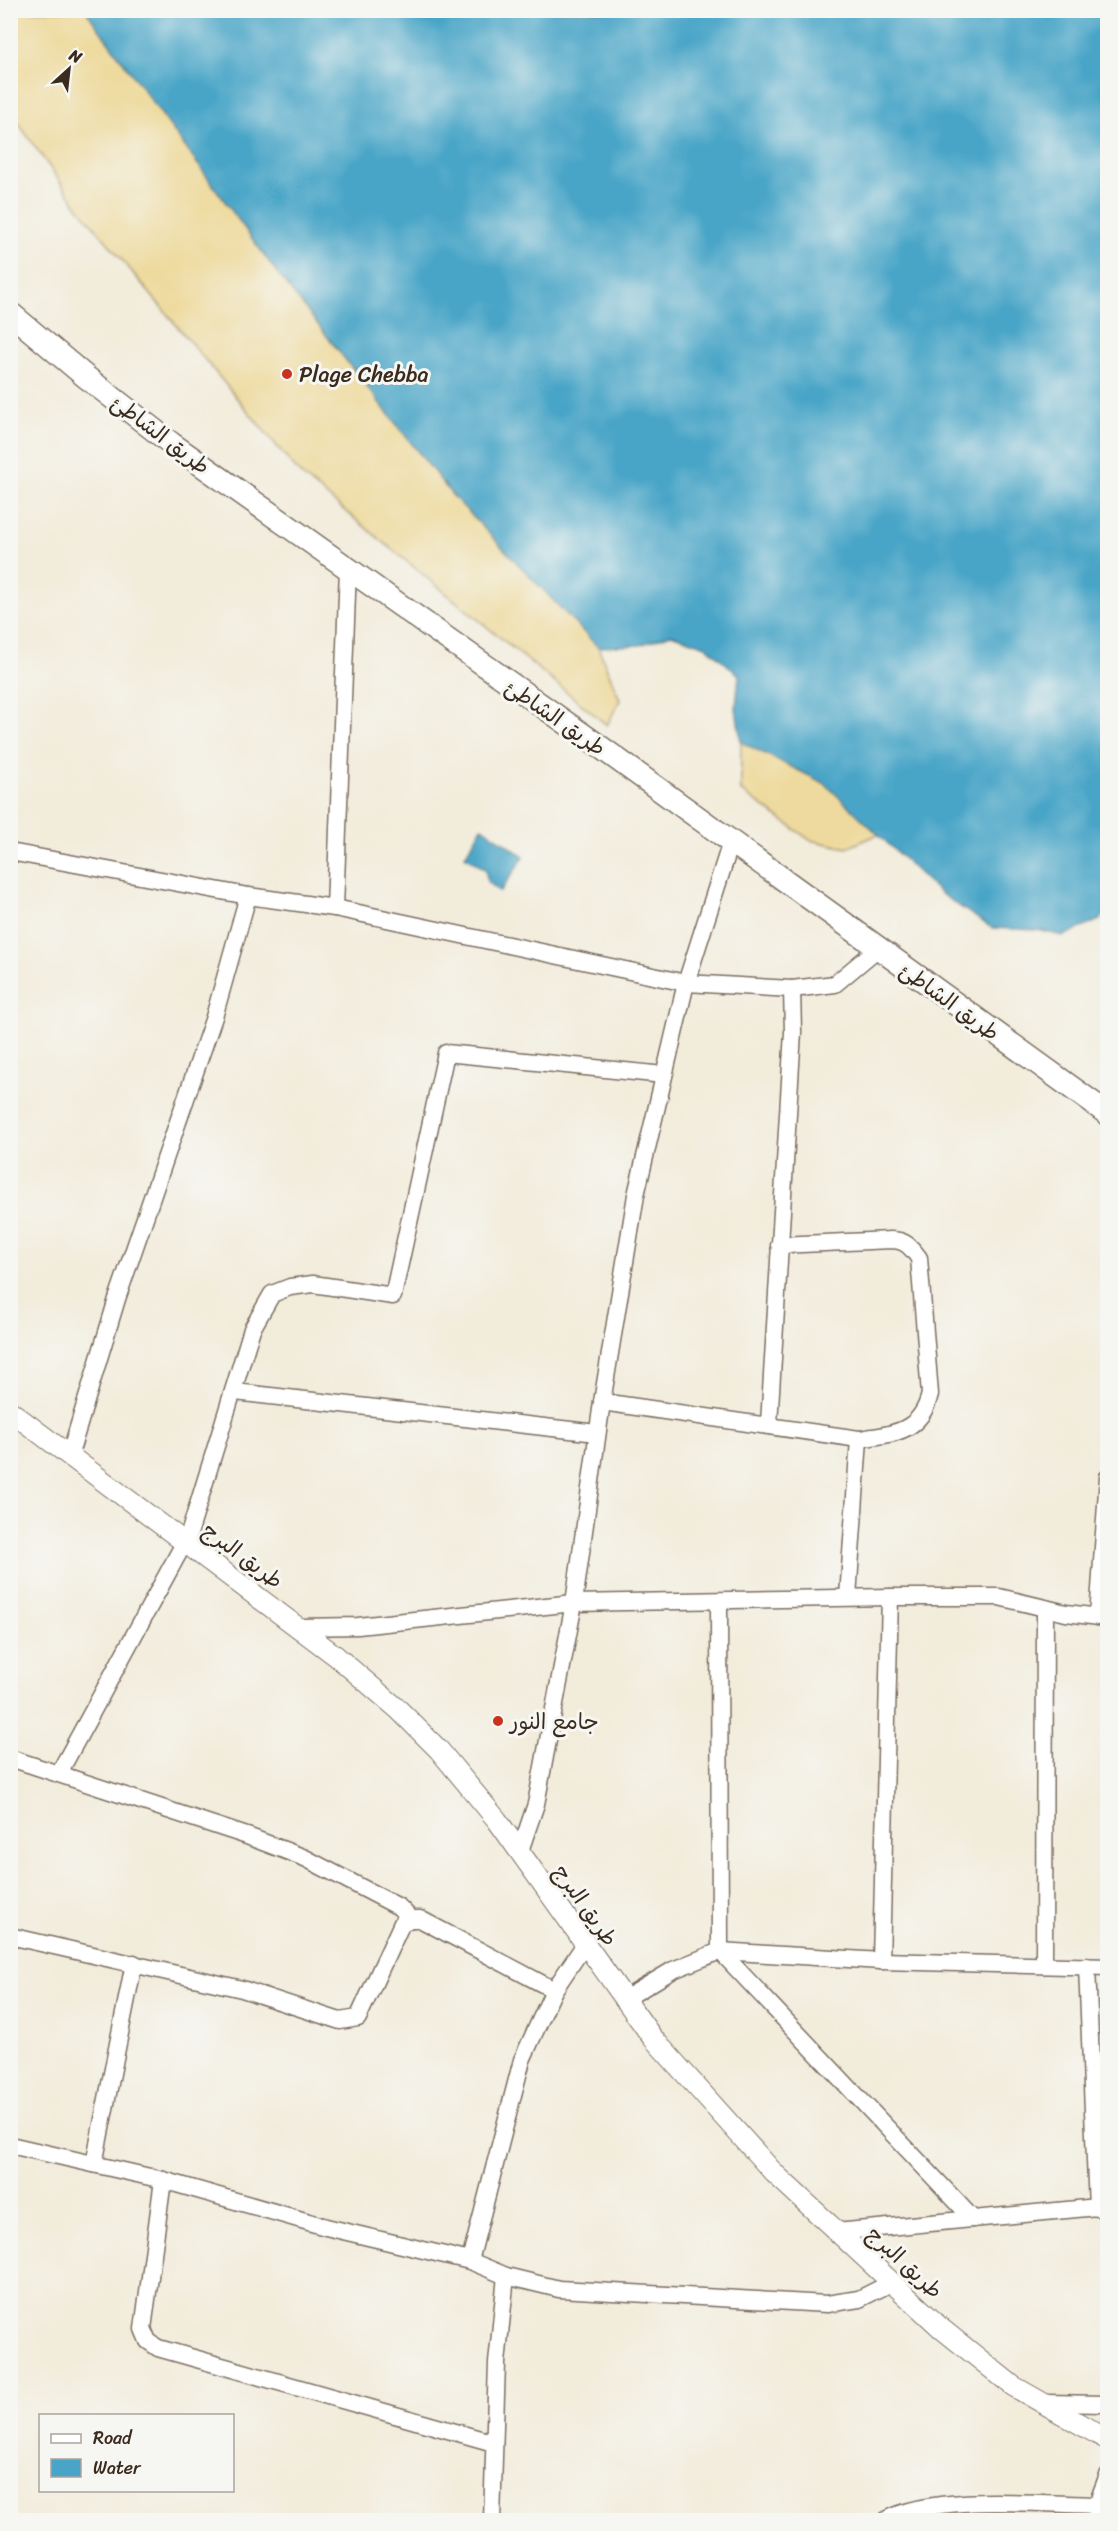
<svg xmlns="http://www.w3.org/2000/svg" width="1118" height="2531" viewBox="0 0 1118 2531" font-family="Sriracha,'Playpen Sans Arabic',sans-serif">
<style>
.sand{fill:#eeda9e;stroke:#94825e;stroke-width:1.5}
.water{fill:#49a5c7;stroke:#426872;stroke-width:1.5}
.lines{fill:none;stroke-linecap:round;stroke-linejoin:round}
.minor-casing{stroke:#7b6e60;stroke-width:19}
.tertiary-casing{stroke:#7b6e60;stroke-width:22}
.secondary-casing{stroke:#7b6e60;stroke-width:25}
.minor{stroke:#fff;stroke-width:16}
.tertiary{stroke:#fff;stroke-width:20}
.secondary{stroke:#fff;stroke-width:22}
.poi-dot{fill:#c8321e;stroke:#f6f6f2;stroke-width:2}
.labels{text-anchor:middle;stroke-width:6;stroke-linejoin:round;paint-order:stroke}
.poi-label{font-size:22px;fill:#3b2a1e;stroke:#f6f6f2;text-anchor:start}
.street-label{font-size:22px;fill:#3b2a1e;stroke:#f6f6f2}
</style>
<rect width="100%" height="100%" fill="#f6f6f2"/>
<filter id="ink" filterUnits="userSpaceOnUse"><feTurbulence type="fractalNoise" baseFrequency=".0167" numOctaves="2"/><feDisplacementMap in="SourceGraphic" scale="12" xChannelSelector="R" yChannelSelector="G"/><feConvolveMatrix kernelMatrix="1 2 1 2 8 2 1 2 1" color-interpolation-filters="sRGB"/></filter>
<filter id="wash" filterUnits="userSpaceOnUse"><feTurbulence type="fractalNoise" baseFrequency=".008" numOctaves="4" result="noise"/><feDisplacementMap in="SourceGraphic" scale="24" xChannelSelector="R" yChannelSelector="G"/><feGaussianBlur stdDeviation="1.35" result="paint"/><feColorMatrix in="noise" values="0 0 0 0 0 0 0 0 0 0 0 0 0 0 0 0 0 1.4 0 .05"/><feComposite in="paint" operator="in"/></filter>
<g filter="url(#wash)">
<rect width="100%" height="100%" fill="#f2ecdb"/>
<g class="sand">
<polygon points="10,11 86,11 278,274 453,496 598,647 620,700 607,725 300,474 79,208 11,113"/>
<polygon points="741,742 824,783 879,834 847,848 810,840 741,791"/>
</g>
<g class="water">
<polygon points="86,11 1107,11 1107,912 1100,920 1063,936 1037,930 992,928 941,894 824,783 741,742 736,708 739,675 706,646 671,634 640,645 598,647 453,496 278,274"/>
<polygon points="482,827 524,857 500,892 487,881 486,870 465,856"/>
</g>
</g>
<g filter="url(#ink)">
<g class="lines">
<defs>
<g id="minor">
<polyline points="10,852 248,896 335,908 686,983 792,989 835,984 877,949"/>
<polyline points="335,908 348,568"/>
<polyline points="235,1392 597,1433"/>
<path d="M602,1402L859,1439C894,1434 921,1432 930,1394L919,1258C910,1246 905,1240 891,1240L779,1245"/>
<polyline points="769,1424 793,1032 792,989"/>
<polyline points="70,1454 117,1299 214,1017 248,896"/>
<polyline points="848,1597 859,1439"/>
<polyline points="719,1602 720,1951 973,2219"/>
<polyline points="1098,1617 1108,1477"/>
<polyline points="299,1627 358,1626 574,1603 890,1597 999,1597 1066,1613 1108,1618"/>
<polyline points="10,1758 247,1836 305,1858 399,1907 411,1919"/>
<polyline points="59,1773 189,1534 252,1329 272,1294 290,1287 313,1284 393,1296 446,1053 664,1075"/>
<polyline points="520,1851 536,1804 574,1603 602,1402 636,1195 686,983 731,842"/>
<polyline points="10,1936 242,1989 340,2021 358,2018 402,1923 411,1919 420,1919 554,1990"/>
<polyline points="881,1961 890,1597"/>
<polyline points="1044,1965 1045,1608"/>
<polyline points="1087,1966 1097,2208"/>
<polyline points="623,2000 673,1970 720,1951 881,1961 1108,1967"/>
<polyline points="10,2145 163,2180 326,2227 470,2261 506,2276 559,2289 827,2304 859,2299 891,2283"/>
<polyline points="94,2164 134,1963"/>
<polyline points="163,2180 143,2329 148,2341 158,2348 494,2443"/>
<polyline points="836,2232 1108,2206"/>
<polyline points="470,2261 522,2060 554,1990 585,1944"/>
<polyline points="1042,2403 1108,2404"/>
<polyline points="492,2520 497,2363 506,2276"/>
<path d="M886,2520C936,2493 1039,2504 1098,2505"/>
<polyline points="1096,2520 1100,2496 1108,2475"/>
</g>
<polyline id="tertiary" points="10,1411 336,1656 399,1710 439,1750 497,1820 652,2037 774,2173 942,2329 1013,2386 1108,2440"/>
<polyline id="secondary" points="10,313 86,377 172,444 606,751 1108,1114"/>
</defs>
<use href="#minor" class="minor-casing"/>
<use href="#tertiary" class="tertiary-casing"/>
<use href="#secondary" class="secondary-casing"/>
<use href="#minor" class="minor"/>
<use href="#tertiary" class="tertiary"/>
<use href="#secondary" class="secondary"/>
</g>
</g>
<g class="poi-dot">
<circle cx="287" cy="374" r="6"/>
<circle cx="498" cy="1721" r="6"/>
</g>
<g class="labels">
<g class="poi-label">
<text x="299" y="382">Plage Chebba</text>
<text x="510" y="1729">جامع النور</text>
</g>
<g class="street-label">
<text transform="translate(161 434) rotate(37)" y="8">طريق الشاطئ</text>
<text transform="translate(556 717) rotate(35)" y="8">طريق الشاطئ</text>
<text transform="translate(950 1001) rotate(36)" y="8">طريق الشاطئ</text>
<text transform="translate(243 1555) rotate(37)" y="8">طريق البرج</text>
<text transform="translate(586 1905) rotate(55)" y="8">طريق البرج</text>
<text transform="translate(905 2262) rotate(43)" y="8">طريق البرج</text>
</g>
</g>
<rect width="1118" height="2531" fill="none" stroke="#f6f6f2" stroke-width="36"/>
<rect x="39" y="2414" width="195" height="78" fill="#f6f6f2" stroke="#aba49d" stroke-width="1.5"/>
<rect x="51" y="2434" width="30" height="9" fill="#ffffff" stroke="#aba49d" stroke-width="1.5"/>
<text x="93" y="2444" font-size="18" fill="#3b2a1e">Road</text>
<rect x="51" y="2459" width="30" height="18" fill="#49a5c7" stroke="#aba49d" stroke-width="1.5"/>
<text x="93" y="2474" font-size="18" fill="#3b2a1e">Water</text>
<g transform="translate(69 69) rotate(27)" stroke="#f6f6f2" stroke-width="4.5" paint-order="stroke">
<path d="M0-4.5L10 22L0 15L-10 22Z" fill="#3b2a1e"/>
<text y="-9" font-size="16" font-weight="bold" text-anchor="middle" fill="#3b2a1e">N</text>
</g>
</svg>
